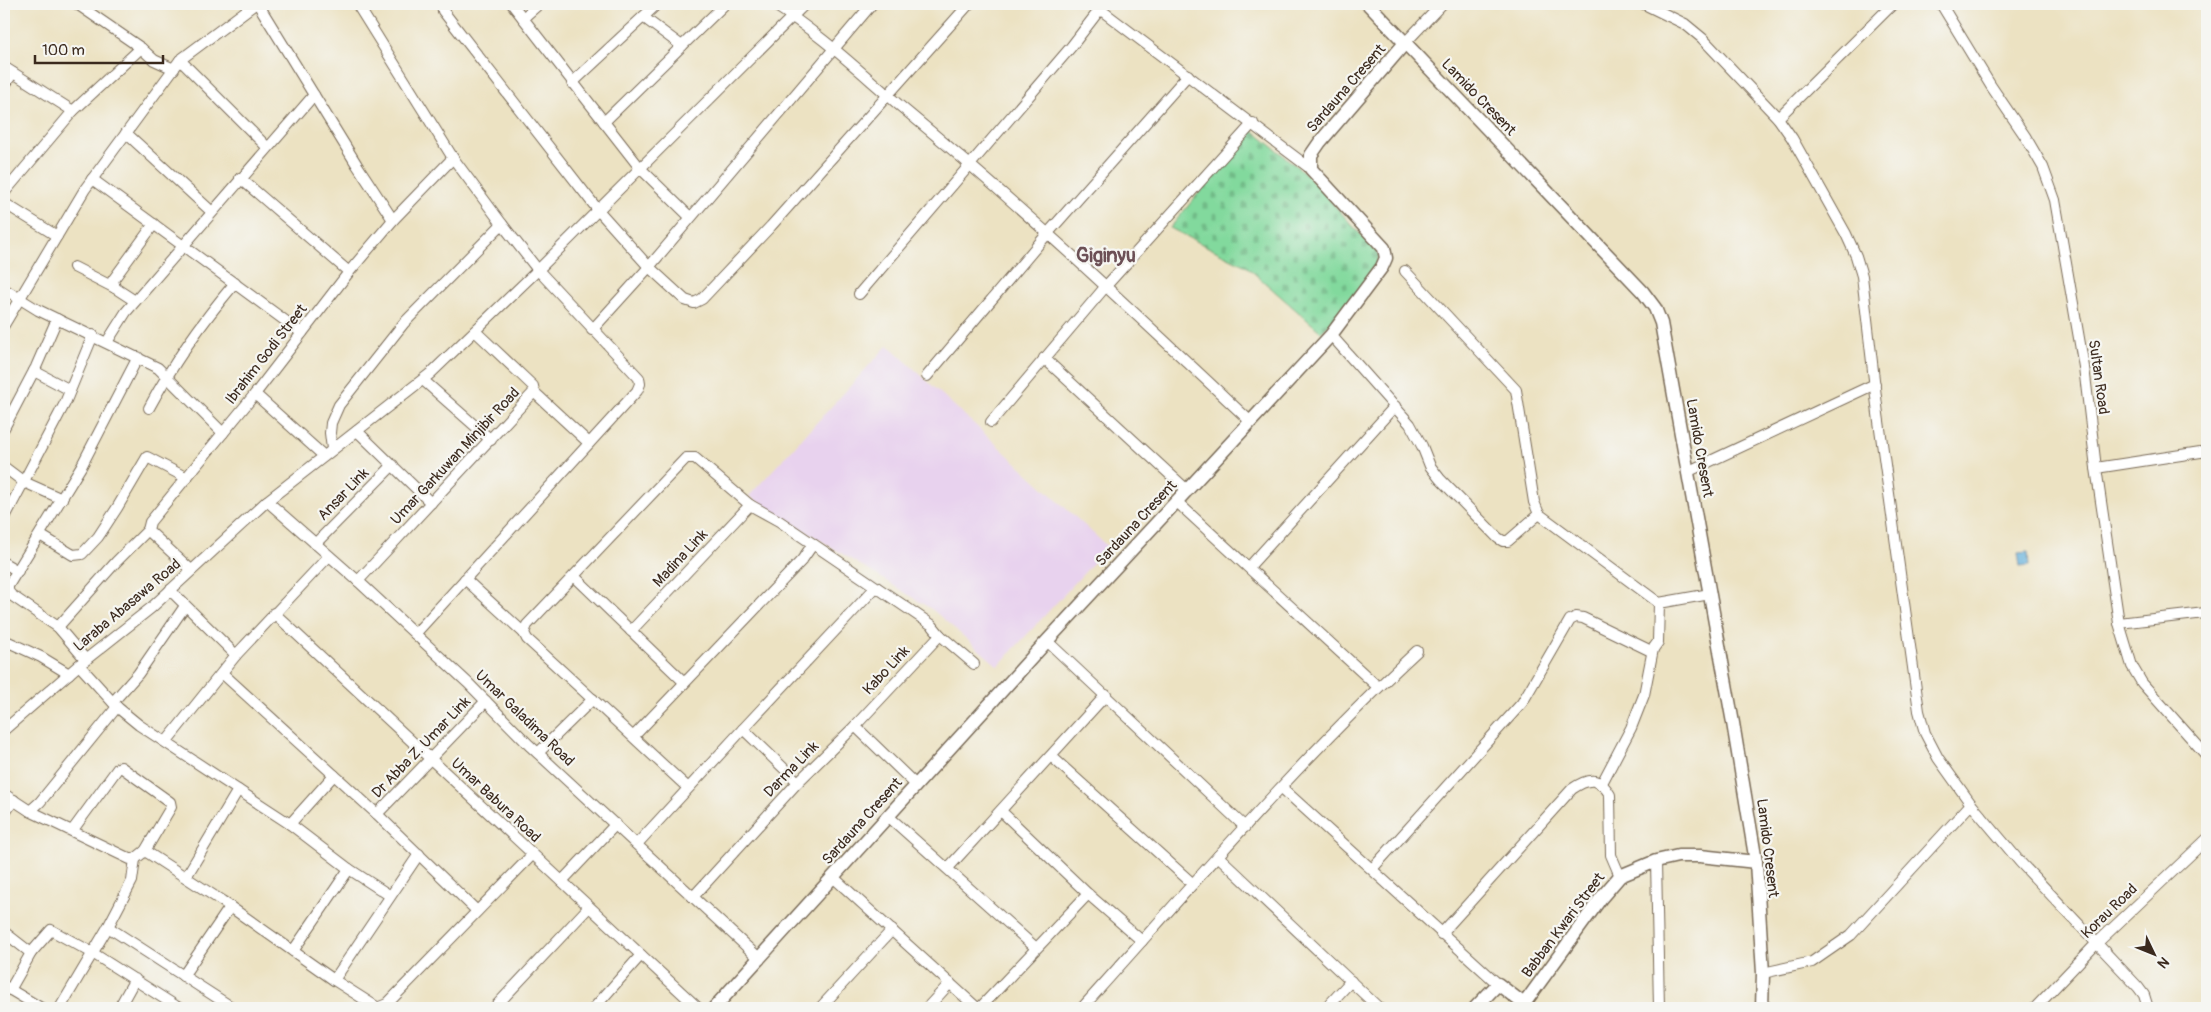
<svg xmlns="http://www.w3.org/2000/svg" width="2211" height="1012" viewBox="0 0 2211 1012" font-family="Pangolin,sans-serif">
<style>
.built{fill:#e8d2ee}
.cemetery{fill:url(#cemetery-stones);stroke:#5e825e}
.water{fill:#62afdb;stroke:#4e6c7c}
.lines{fill:none;stroke-linecap:round;stroke-linejoin:round}
.minor-casing{stroke:#796a57;stroke-width:12}
.tertiary-casing{stroke:#796a57;stroke-width:15}
.minor{stroke:#fff;stroke-width:10}
.tertiary{stroke:#fff;stroke-width:12}
.labels{text-anchor:middle;stroke-width:4.5;stroke-linejoin:round;paint-order:stroke}
.street-label{font-size:15px;fill:#3b2a1e;stroke:#f6f6f2}
.district-label{font-size:20px;font-weight:bold;fill:#6c5056;stroke:#f6f6f2}
</style>
<defs>
<pattern id="cemetery-stones" width="16" height="16" patternUnits="userSpaceOnUse" patternTransform="scale(1.25)"><rect width="16" height="16" fill="#82d99d"/><path d="M2 7V4a2 2 0 0 1 4 0v3zM10 15v-3a2 2 0 0 1 4 0v3z" fill="#71ba87"/></pattern>
</defs>
<rect width="100%" height="100%" fill="#f6f6f2"/>
<filter id="ink" filterUnits="userSpaceOnUse"><feTurbulence type="fractalNoise" baseFrequency=".02" numOctaves="2"/><feDisplacementMap in="SourceGraphic" scale="10" xChannelSelector="R" yChannelSelector="G"/><feConvolveMatrix kernelMatrix="1 2 1 2 8 2 1 2 1" color-interpolation-filters="sRGB"/></filter>
<filter id="wash" filterUnits="userSpaceOnUse"><feTurbulence type="fractalNoise" baseFrequency=".0096" numOctaves="4" result="noise"/><feDisplacementMap in="SourceGraphic" scale="20" xChannelSelector="R" yChannelSelector="G"/><feGaussianBlur stdDeviation="1.12" result="paint"/><feColorMatrix in="noise" values="0 0 0 0 0 0 0 0 0 0 0 0 0 0 0 0 0 1.4 0 .05"/><feComposite in="paint" operator="in"/></filter>
<g filter="url(#wash)">
<rect width="100%" height="100%" fill="#ece2c2"/>
<polygon class="built" points="888,345 1108,547 998,666 933,610 749,496"/>
<path class="cemetery" d="M1251,129L1306,174L1379,255C1372,278 1341,317 1321,332L1246,266L1170,228Z"/>
<polygon class="water" points="2028,552 2029,566 2020,567 2018,553"/>
</g>
<g filter="url(#ink)">
<g class="lines">
<defs>
<g id="minor">
<polyline points="77,4 141,48 154,60 174,69"/>
<polyline points="258,4 357,165 393,220"/>
<polyline points="357,4 453,158 502,224 538,270 639,378 640,384 637,391 415,634"/>
<polyline points="442,4 443,11 598,210 649,267 685,300 694,303 702,299 771,226 969,4"/>
<polyline points="512,4 640,168 690,217"/>
<path d="M773,4C821,34 861,73 905,110C1025,209 1138,316 1251,422"/>
<polyline points="1644,4 1685,24 1702,38 1778,118 1792,138 1846,234 1856,256 1862,276 1878,414 1919,711 1925,733 1938,758 1971,804 2020,862 2138,987 2144,995 2148,1008"/>
<polyline points="1941,4 1991,86 2025,136 2043,167 2055,200 2084,367 2096,468 2119,623 2132,666 2142,683 2207,756"/>
<polyline points="1099,5 1101,10 1311,169"/>
<polyline points="643,17 682,46"/>
<polyline points="523,18 539,4"/>
<polyline points="1405,43 1442,4"/>
<polyline points="180,60 267,147"/>
<polyline points="4,67 73,111"/>
<polyline points="572,83 657,4"/>
<polyline points="4,86 13,73"/>
<polyline points="1778,118 1893,4"/>
<polyline points="604,122 725,4"/>
<polyline points="126,133 212,212"/>
<polyline points="240,178 349,272"/>
<polyline points="92,179 302,333"/>
<polyline points="4,193 73,111 141,48"/>
<polyline points="4,203 57,236"/>
<polyline points="74,267 115,288"/>
<polyline points="1405,271 1516,390 1534,502 1539,514 1659,603 1710,594"/>
<polyline points="4,289 38,310 158,368 223,433"/>
<polyline points="859,294 1071,47 1104,4"/>
<polyline points="135,301 115,288 113,280 154,224"/>
<polyline points="4,325 85,189 180,60 255,4"/>
<polyline points="592,330 649,267 872,4"/>
<polyline points="1331,335 1410,424 1422,446 1430,466 1440,479 1498,538 1503,541 1508,541 1539,514"/>
<polyline points="107,342 126,312 314,95"/>
<polyline points="1044,358 1188,491"/>
<polyline points="34,371 70,390"/>
<polyline points="927,376 1048,233 1188,75"/>
<polyline points="423,380 491,440"/>
<polyline points="534,392 589,443"/>
<polyline points="255,394 324,456"/>
<path d="M149,408C173,363 202,322 235,283"/>
<polyline points="991,422 1106,286 1253,123"/>
<polyline points="4,428 36,367 57,319"/>
<polyline points="357,431 431,503"/>
<polyline points="332,449 330,433 331,423 339,405 404,323 502,224"/>
<polyline points="4,467 24,482 62,499"/>
<polyline points="2096,468 2207,451"/>
<polyline points="1687,472 1875,384"/>
<polyline points="267,501 358,581 468,683 529,745 760,959"/>
<polyline points="1177,502 1378,687"/>
<polyline points="4,519 65,403 93,335"/>
<polyline points="40,535 73,555 82,554 98,537 117,508 147,457 187,478"/>
<polyline points="315,544 393,465"/>
<polyline points="813,544 932,625 940,635 974,664"/>
<polyline points="4,563 18,571"/>
<polyline points="1249,567 1395,406"/>
<polyline points="191,570 151,533 148,530 150,522 255,394 349,272 393,220 453,158"/>
<polyline points="574,576 684,682"/>
<polyline points="465,579 524,633"/>
<polyline points="358,581 534,392 533,386 475,331"/>
<polyline points="170,590 236,655"/>
<polyline points="274,613 698,1008"/>
<polyline points="2119,623 2205,613"/>
<polyline points="58,627 116,562 148,530"/>
<polyline points="631,631 750,505"/>
<polyline points="4,640 41,657 69,674"/>
<polyline points="1047,641 1245,827"/>
<polyline points="86,660 58,627 11,595 8,591 8,586 82,465 138,357"/>
<polyline points="79,665 117,707 139,725 290,824 349,869 389,895"/>
<polyline points="222,673 377,814 477,911"/>
<polyline points="113,702 138,674 185,606"/>
<polyline points="855,726 940,635"/>
<polyline points="743,729 876,587"/>
<polyline points="4,730 79,665 151,608 267,501 431,373 538,270 805,4"/>
<path d="M633,737L802,560L813,544L779,521L750,505L695,458H686L527,625L524,633L527,639C581,688 634,738 687,787"/>
<polyline points="166,742 236,655 329,556"/>
<polyline points="538,753 593,699"/>
<polyline points="1051,756 1193,884"/>
<polyline points="1601,785 1631,728 1644,695 1653,649 1658,642 1659,603"/>
<polyline points="1282,788 1498,984"/>
<polyline points="4,794 30,811"/>
<polyline points="1001,811 1088,894 1142,941"/>
<polyline points="4,814 14,800"/>
<polyline points="377,814 486,701"/>
<polyline points="888,816 1036,948"/>
<polyline points="290,824 334,775"/>
<polyline points="72,831 118,768 121,767 170,802 171,807 145,851 135,859 130,859 30,811 40,802 117,707"/>
<polyline points="637,844 743,729 798,782"/>
<polyline points="145,851 222,901 334,980"/>
<polyline points="1218,856 1379,1008"/>
<polyline points="1656,861 1659,1008"/>
<polyline points="948,868 1106,695"/>
<polyline points="1372,869 1522,703 1570,620 1576,617 1583,618 1649,650 1653,649"/>
<polyline points="186,877 238,790"/>
<polyline points="833,877 977,1008"/>
<polyline points="562,881 616,824"/>
<polyline points="693,897 798,782 855,726 916,785"/>
<polyline points="108,927 233,1008"/>
<polyline points="4,932 31,953"/>
<path d="M1441,934L1572,789C1588,778 1599,776 1610,795L1611,855L1620,876"/>
<polyline points="293,951 349,869"/>
<polyline points="1763,973 1812,962 1851,935 1971,804"/>
<polyline points="183,976 230,907"/>
<polyline points="4,986 41,1008"/>
<polyline points="10,990 31,953 51,930 91,952 179,1008"/>
<polyline points="60,1008 108,927 132,881 135,859"/>
<polyline points="119,1008 135,979"/>
<polyline points="377,1008 387,1004 533,854"/>
<polyline points="378,1008 334,980 419,854"/>
<polyline points="494,1008 589,907"/>
<polyline points="594,1008 641,955"/>
<polyline points="820,1008 892,930"/>
<polyline points="927,1008 950,983"/>
<polyline points="980,1008 1088,894"/>
<path d="M1082,1008C1191,887 1297,762 1417,651"/>
<polyline points="1326,1008 1351,981"/>
<polyline points="2035,1008 2097,943 2207,839"/>
</g>
<g id="tertiary">
<polyline points="1368,4 1643,292 1655,308 1661,323 1733,723 1756,862 1763,973 1762,1008"/>
<polyline points="714,1008 1047,641 1331,335 1382,267 1386,258 1384,248 1311,169 1311,155 1320,142 1405,43"/>
<polyline points="1475,1008 1498,984 1524,1004 1601,898 1620,876 1656,861 1678,856 1700,856 1756,862"/>
</g>
</defs>
<use href="#minor" class="minor-casing"/>
<use href="#tertiary" class="tertiary-casing"/>
<use href="#minor" class="minor"/>
<use href="#tertiary" class="tertiary"/>
</g>
</g>
<g class="labels">
<g class="street-label">
<text transform="translate(1346 88) rotate(-49)" y="5">Sardauna Cresent</text>
<text transform="translate(1479 97) rotate(46)" y="5">Lamido Cresent</text>
<text transform="translate(266 354) rotate(-52)" y="5">Ibrahim Godi Street</text>
<text transform="translate(2099 377) rotate(82)" y="5">Sultan Road</text>
<text transform="translate(1700 448) rotate(80)" y="5">Lamido Cresent</text>
<text transform="translate(455 456) rotate(-47)" y="5">Umar Garkuwan Minjibir Road</text>
<text transform="translate(343 494) rotate(-46)" y="5">Ansar Link</text>
<text transform="translate(1136 523) rotate(-47)" y="5">Sardauna Cresent</text>
<text transform="translate(680 558) rotate(-47)" y="5">Madina Link</text>
<text transform="translate(127 605) rotate(-40)" y="5">Laraba Abasawa Road</text>
<text transform="translate(886 670) rotate(-47)" y="5">Kabo Link</text>
<text transform="translate(525 718) rotate(44)" y="5">Umar Galadima Road</text>
<text transform="translate(421 747) rotate(-46)" y="5">Dr Abba Z. Umar Link</text>
<text transform="translate(791 769) rotate(-46)" y="5">Darma Link</text>
<text transform="translate(496 800) rotate(43)" y="5">Umar Babura Road</text>
<text transform="translate(862 821) rotate(-48)" y="5">Sardauna Cresent</text>
<text transform="translate(1768 848) rotate(83)" y="5">Lamido Cresent</text>
<text transform="translate(2109 911) rotate(-44)" y="5">Korau Road</text>
<text transform="translate(1563 925) rotate(-53)" y="5">Babban Kwari Street</text>
</g>
<g class="district-label">
<text x="1106" y="262">Giginyu</text>
</g>
</g>
<rect width="2211" height="1012" fill="none" stroke="#f6f6f2" stroke-width="20"/>
<g transform="translate(2154 954) rotate(133)" stroke="#f6f6f2" stroke-width="4" paint-order="stroke">
<path d="M0-4L9 19L0 12L-9 19Z" fill="#3b2a1e"/>
<text y="-8" font-size="14" font-weight="bold" text-anchor="middle" fill="#3b2a1e">N</text>
</g>
<path d="M35 55v8h128v-8" fill="none" stroke="#3b2a1e" stroke-width="2.5"/>
<text x="42" y="55" font-size="15" fill="#3b2a1e" stroke="#f6f6f2" stroke-width="4" paint-order="stroke">100 m</text>
</svg>
